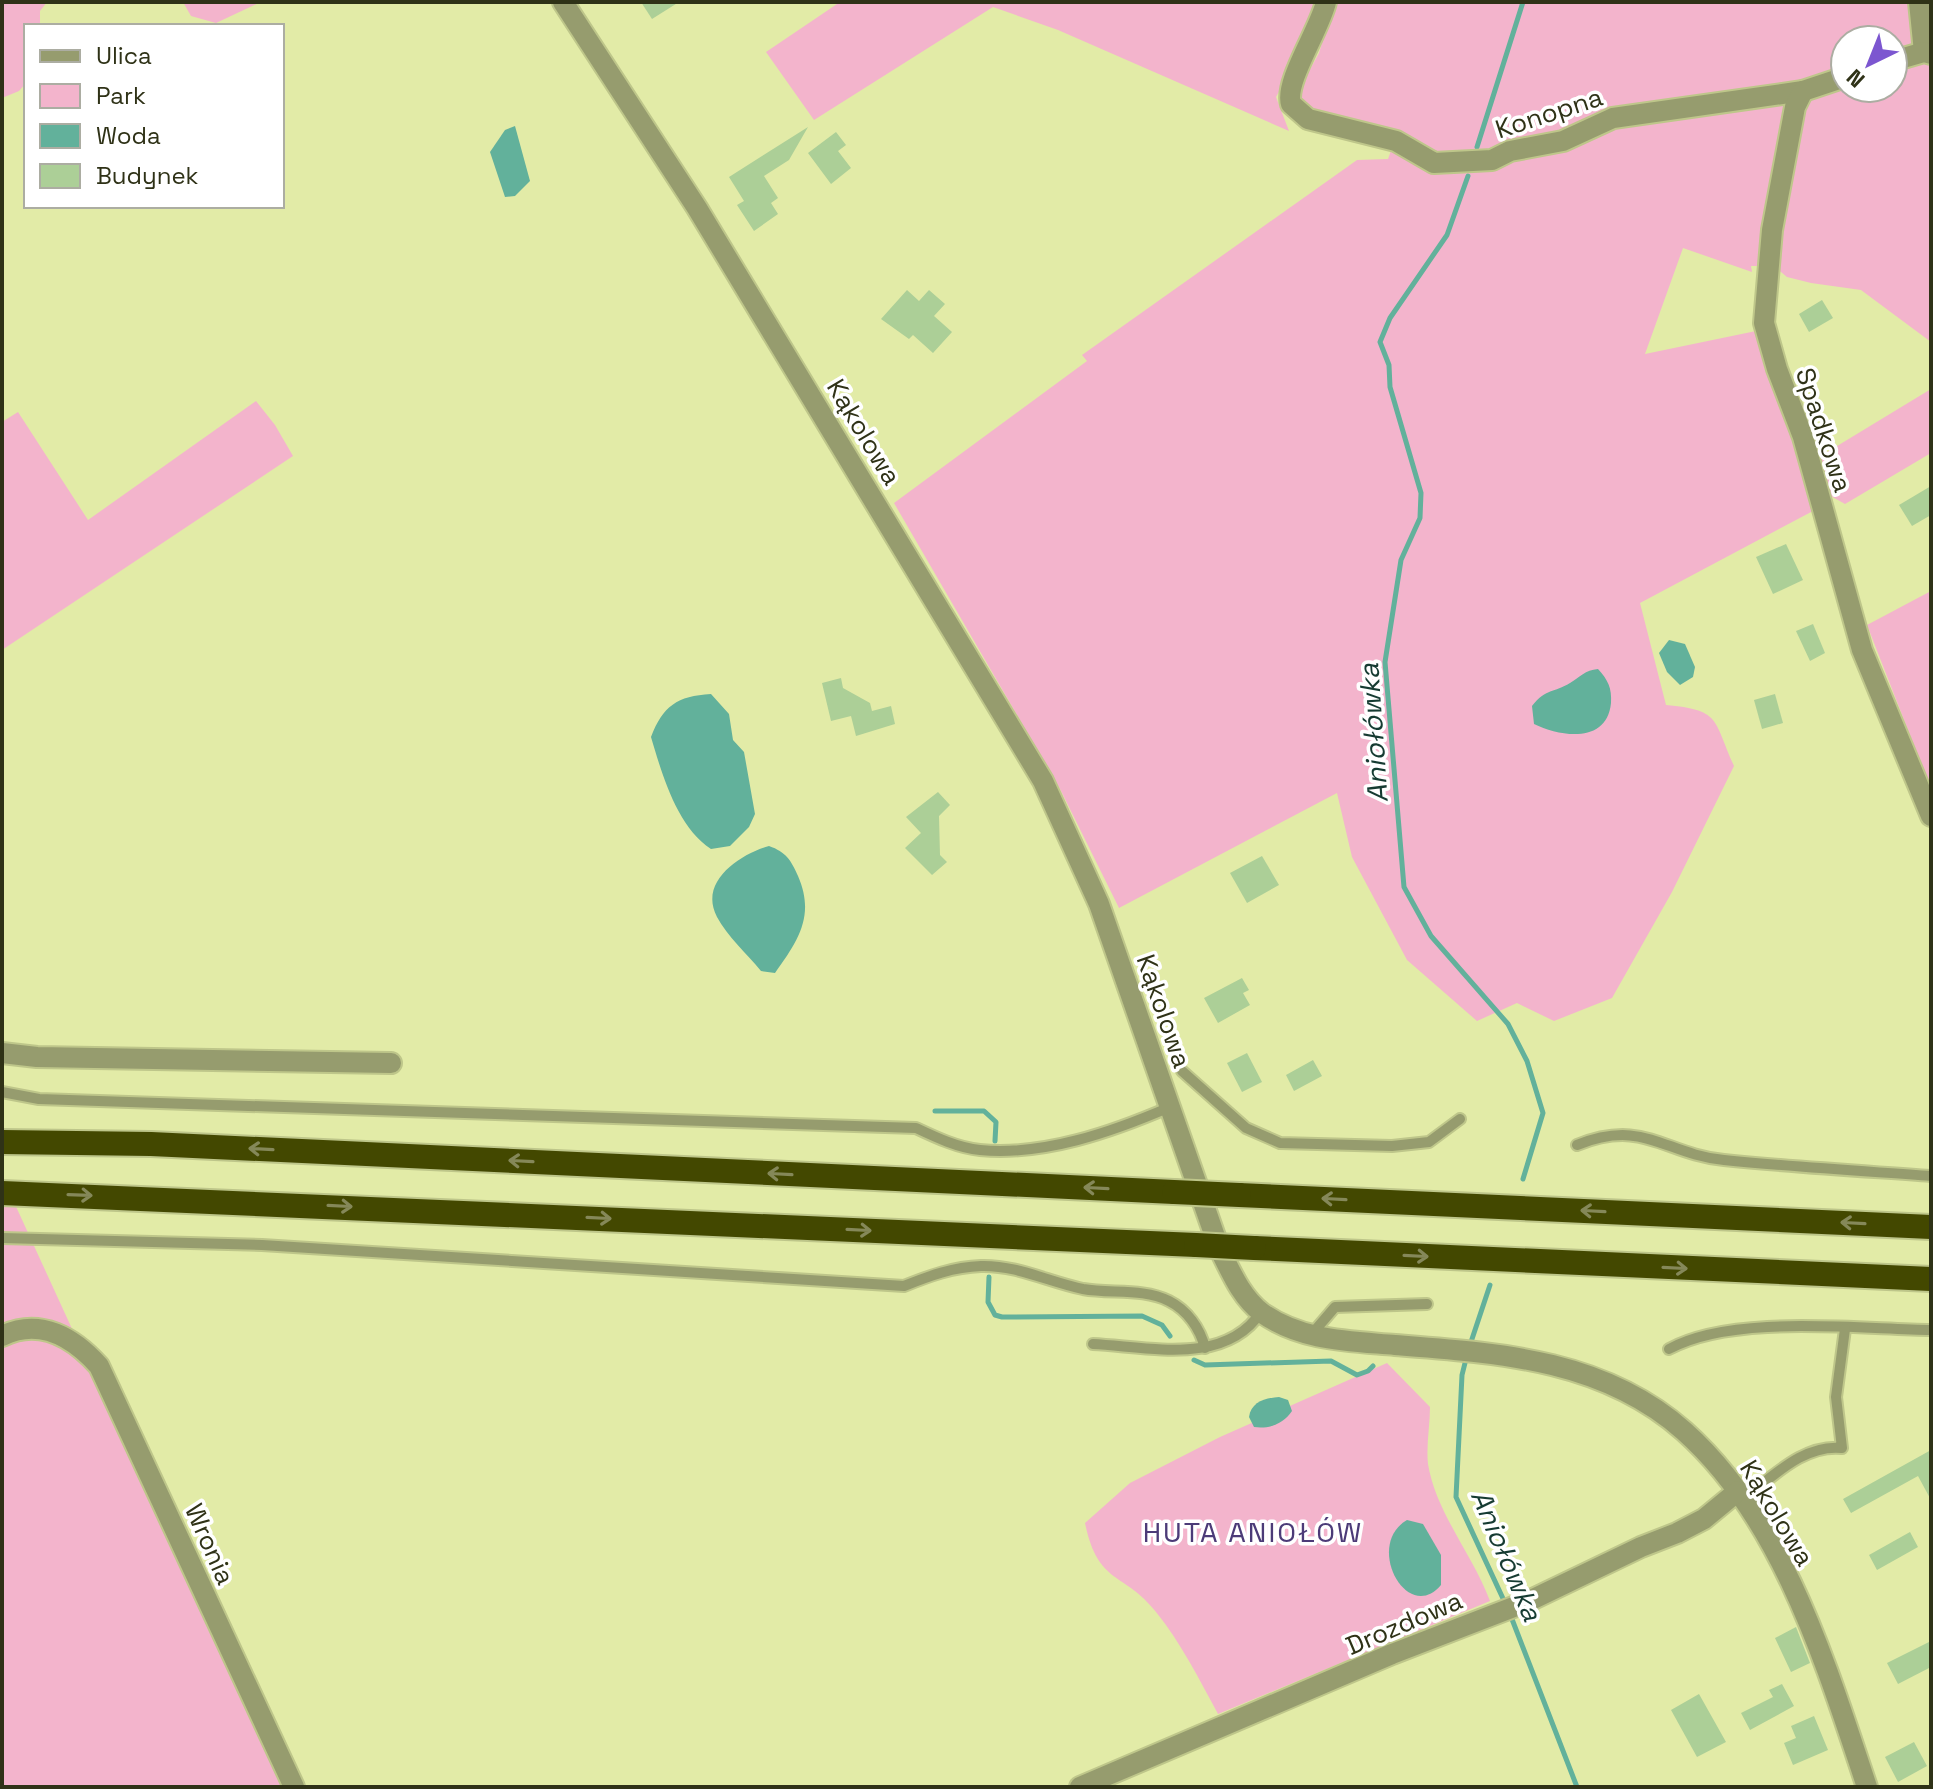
<svg xmlns="http://www.w3.org/2000/svg" width="1933" height="1789" viewBox="0 0 1933 1789" font-family="'Space Grotesk',sans-serif">
<style>
.green{fill:#f3b4cc;fill-rule:evenodd}
.water{fill:#62b19b}
.lines{fill:none;stroke-linecap:round;stroke-linejoin:round}
.stream{stroke:#62b19b;stroke-width:5}
.building{fill:#accf97}
.service-casing{stroke:#bec68a;stroke-width:14}
.minor-casing{stroke:#bec68a;stroke-width:24}
.motorway-casing{stroke:#bec68a;stroke-width:28}
.service{stroke:#969c6e;stroke-width:10}
.minor{stroke:#969c6e;stroke-width:20}
.motorway{stroke:#434800;stroke-width:24}
.motorway-bridge-casing{stroke:#bec68a;stroke-width:28;stroke-linecap:butt}
.motorway-bridge{stroke:#434800;stroke-width:24}
.oneway{stroke:#858859}
.labels{text-anchor:middle;stroke-width:7;stroke-linejoin:round;paint-order:stroke}
.street-label{font-size:26px;fill:#2f3217;stroke:#fff}
.water-label{font-size:28px;font-style:italic;fill:#163b32;stroke:#fff}
.neighbourhood-label{font-size:28px;letter-spacing:2px;fill:#4c3b78;stroke:#fff}
</style>
<rect width="100%" height="100%" fill="#e2eba7"/>
<g class="green">
<polygon points="2,2 47,2 40,11 40,26 26,26 26,83 19,91 2,98"/>
<polygon points="183,2 261,2 216,23 191,16"/>
<polygon points="840,2 1318,2 1293,67 1276,97 1289,131 1058,30 993,7 814,120 766,52"/>
<path d="M1334,2H1931V342L1861,290L1811,283L1787,277L1774,266H1751L1752,272L1683,248L1645,354L1756,331L1765,370L1782,407L1813,511L1640,603L1666,705C1721,710 1713,719 1734,766L1672,892L1612,998L1554,1021L1517,1003L1477,1021L1407,960L1352,857L1337,793L1119,908L1060,789L894,503L1087,361L1082,355L1357,160L1388,159L1396,137L1307,109L1297,93L1319,53ZM1845,40H1893V88H1845Z"/>
<polygon points="1931,389 1931,453 1845,504 1829,495 1819,457"/>
<polygon points="256,401 275,425 293,456 2,650 2,422 18,412 88,520"/>
<polygon points="1931,591 1931,789 1867,625"/>
<polygon points="2,1176 282,1787 2,1787"/>
<path d="M1387,1363L1430,1407C1430,1425 1426,1446 1428,1464C1436,1513 1473,1555 1490,1601L1218,1714C1199,1679 1181,1643 1156,1612C1124,1571 1098,1586 1085,1523L1130,1483L1220,1437Z"/>
</g>
<g class="water">
<polygon points="515,126 530,181 515,196 505,197 490,152 505,130"/>
<polygon points="1669,640 1685,644 1695,667 1693,677 1680,685 1667,672 1659,653"/>
<path d="M1598,669C1608,680 1612,688 1611,703C1607,744 1561,737 1534,724L1532,706C1546,688 1554,693 1570,683C1580,677 1585,670 1598,669Z"/>
<path d="M711,694L729,714L733,740L744,752L755,814L749,827L730,846L711,849C677,827 662,774 651,737C663,706 677,696 711,694Z"/>
<path d="M769,846C786,852 791,860 798,876C815,915 799,940 775,973L761,971C747,954 727,936 717,917C698,881 741,854 769,846Z"/>
<path d="M1279,1397L1288,1400L1292,1411C1283,1424 1270,1429 1254,1427L1249,1417C1251,1402 1265,1398 1279,1397Z"/>
<path d="M1407,1520L1423,1524L1441,1555V1585C1407,1625 1364,1545 1407,1520Z"/>
</g>
<g class="lines">
<g class="stream">
<polyline points="1477,147 1523,2"/>
<polyline points="1468,176 1447,235 1390,318 1380,342 1389,365 1390,387 1421,493 1420,518 1401,560 1385,662 1404,887 1431,936 1508,1024 1527,1061 1543,1113 1523,1179"/>
<polyline points="935,1111 984,1111 996,1122 995,1141"/>
<polyline points="989,1277 988,1302 995,1315 1002,1317 1142,1316 1162,1325 1170,1336"/>
<polyline points="1470,1345 1490,1285"/>
<polyline points="1467,1355 1462,1375 1456,1497 1506,1605"/>
<polyline points="1194,1360 1205,1365 1331,1361 1357,1375 1368,1371 1373,1366"/>
<polyline points="1510,1614 1577,1787"/>
</g>
</g>
<g class="building">
<polygon points="641,2 679,2 652,19"/>
<polygon points="808,127 789,160 764,176 778,198 771,203 778,214 754,231 737,205 744,201 729,177"/>
<polygon points="836,132 846,145 838,151 851,168 831,184 808,153"/>
<polygon points="907,290 919,301 929,290 945,304 934,316 952,332 933,353 913,335 909,339 881,319"/>
<polygon points="1822,300 1833,318 1809,332 1799,314"/>
<polygon points="1931,486 1931,515 1912,526 1899,505"/>
<polygon points="1786,544 1803,580 1773,594 1756,557"/>
<polygon points="1813,624 1825,653 1810,661 1796,631"/>
<polygon points="841,678 843,688 870,703 872,711 891,706 895,724 856,736 851,716 831,721 822,683"/>
<polygon points="1775,694 1783,723 1762,729 1754,700"/>
<polygon points="938,792 950,805 939,816 940,855 947,862 932,875 905,848 921,833 906,817"/>
<polygon points="1262,856 1279,885 1247,903 1230,873"/>
<polygon points="1242,978 1249,990 1243,993 1250,1005 1218,1023 1204,998"/>
<polygon points="1247,1053 1262,1082 1242,1092 1227,1063"/>
<polygon points="1313,1060 1322,1076 1294,1091 1286,1075"/>
<polygon points="1931,1450 1931,1500 1918,1476 1851,1513 1843,1499"/>
<polygon points="1910,1532 1918,1547 1877,1570 1869,1555"/>
<polygon points="1796,1627 1810,1663 1791,1672 1775,1638"/>
<polygon points="1931,1641 1931,1667 1898,1684 1887,1663"/>
<polygon points="1782,1684 1794,1706 1750,1730 1741,1713 1773,1697 1769,1690"/>
<polygon points="1699,1694 1726,1742 1697,1757 1671,1710"/>
<polygon points="1814,1716 1828,1750 1793,1765 1784,1743 1796,1738 1791,1726"/>
<polygon points="1914,1742 1927,1766 1898,1782 1885,1757"/>
</g>
<g class="lines">
<defs>
<g id="service">
<polyline points="1182,1071 1246,1128 1280,1143 1392,1146 1429,1142 1460,1119"/>
<path d="M2,1092L39,1099L916,1128C935,1137 958,1148 980,1150C1044,1156 1112,1132 1170,1107"/>
<path d="M1577,1145C1644,1118 1664,1154 1724,1160C1793,1167 1862,1171 1931,1176"/>
<path d="M2,1238L262,1245L904,1286C929,1276 953,1267 981,1266C1017,1265 1049,1282 1083,1289C1111,1294 1143,1288 1169,1301C1187,1310 1200,1328 1205,1348"/>
<polyline points="1311,1335 1335,1307 1427,1304"/>
<path d="M1093,1344C1150,1347 1225,1366 1261,1312"/>
<path d="M1669,1349C1732,1314 1857,1329 1931,1330"/>
<path d="M1743,1499C1773,1477 1803,1444 1842,1448L1836,1397L1845,1329"/>
</g>
<g id="minor">
<path d="M563,2L697,208L1043,781L1099,904L1219,1248C1231,1272 1241,1297 1262,1313C1302,1341 1349,1341 1395,1345C1498,1353 1603,1359 1684,1431C1783,1519 1826,1665 1867,1787"/>
<path d="M1326,2C1320,29 1284,82 1291,104L1308,119L1396,141L1434,163L1492,160L1510,151L1563,141L1613,118L1803,91"/>
<polyline points="1919,2 1924,52"/>
<polyline points="1893,61 1924,52 1931,54"/>
<polyline points="1845,77 1803,91 1795,107 1772,230 1764,323 1777,369 1803,437 1862,650 1931,816"/>
<polyline points="2,1053 37,1057 391,1063"/>
<path d="M2,1336C40,1317 74,1338 99,1366L294,1787"/>
<polyline points="1080,1787 1392,1654 1529,1601 1641,1547 1677,1533 1704,1519 1738,1491"/>
</g>
<g id="motorway">
<polyline points="2,1142 151,1144 1174,1192"/>
<polyline points="2,1193 1196,1245"/>
<polyline points="1239,1195 1931,1227"/>
<polyline points="1254,1248 1931,1279"/>
</g>
</defs>
<use href="#service" class="service-casing"/>
<use href="#minor" class="minor-casing"/>
<use href="#motorway" class="motorway-casing"/>
<use href="#service" class="service"/>
<use href="#minor" class="minor"/>
<use href="#motorway" class="motorway"/>
<defs>
<g id="motorway-bridge">
<polyline points="1174,1192 1239,1195"/>
<polyline points="1196,1245 1254,1248"/>
</g>
</defs>
<use href="#motorway-bridge" class="motorway-bridge-casing"/>
<use href="#motorway-bridge" class="motorway-bridge"/>
</g>
<defs><path id="oneway-shaft" d="M-6 0H5M1.5-3L5.5 0L1.5 3" fill="none" stroke-width="1.6" stroke-linecap="round" stroke-linejoin="round" transform="scale(2)"/></defs>
<g class="oneway">
<use href="#oneway-shaft" transform="translate(261 1149) rotate(-177)"/>
<use href="#oneway-shaft" transform="translate(521 1161) rotate(-177)"/>
<use href="#oneway-shaft" transform="translate(780 1174) rotate(-177)"/>
<use href="#oneway-shaft" transform="translate(1096 1188) rotate(-177)"/>
<use href="#oneway-shaft" transform="translate(80 1195) rotate(2)"/>
<use href="#oneway-shaft" transform="translate(1334 1199) rotate(-177)"/>
<use href="#oneway-shaft" transform="translate(340 1206) rotate(3)"/>
<use href="#oneway-shaft" transform="translate(1593 1211) rotate(-177)"/>
<use href="#oneway-shaft" transform="translate(599 1218) rotate(3)"/>
<use href="#oneway-shaft" transform="translate(1853 1223) rotate(-177)"/>
<use href="#oneway-shaft" transform="translate(859 1230) rotate(3)"/>
<use href="#oneway-shaft" transform="translate(1416 1256) rotate(3)"/>
<use href="#oneway-shaft" transform="translate(1675 1268) rotate(3)"/>
</g>
<g class="labels">
<g class="street-label">
<text transform="translate(1549 113) rotate(-18)" y="9">Konopna</text>
<text transform="translate(1824 430) rotate(72)" y="9">Spadkowa</text>
<text transform="translate(864 432) rotate(59)" y="9">Kąkolowa</text>
<text transform="translate(1164 1011) rotate(71)" y="9">Kąkolowa</text>
<text transform="translate(1777 1513) rotate(59)" y="9">Kąkolowa</text>
<text transform="translate(210 1544) rotate(66)" y="9">Wronia</text>
<text transform="translate(1404 1623) rotate(-23)" y="9">Drozdowa</text>
</g>
<g class="water-label">
<text transform="translate(1373 733) rotate(-94)" y="10">Aniołówka</text>
<text transform="translate(1507 1555) rotate(67)" y="10">Aniołówka</text>
</g>
<g class="neighbourhood-label">
<text x="1253" y="1542">HUTA ANIOŁÓW</text>
</g>
</g>
<rect width="1933" height="1789" fill="none" stroke="#2f3217" stroke-width="8"/>
<rect x="24" y="24" width="260" height="184" fill="#ffffff" stroke="#acada2" stroke-width="2"/>
<rect x="40" y="50" width="40" height="12" fill="#969c6e" stroke="#acada2" stroke-width="2"/>
<text x="96" y="64" font-size="24" fill="#2f3217">Ulica</text>
<rect x="40" y="84" width="40" height="24" fill="#f3b4cc" stroke="#acada2" stroke-width="2"/>
<text x="96" y="104" font-size="24" fill="#2f3217">Park</text>
<rect x="40" y="124" width="40" height="24" fill="#62b19b" stroke="#acada2" stroke-width="2"/>
<text x="96" y="144" font-size="24" fill="#2f3217">Woda</text>
<rect x="40" y="164" width="40" height="24" fill="#accf97" stroke="#acada2" stroke-width="2"/>
<text x="96" y="184" font-size="24" fill="#2f3217">Budynek</text>
<g transform="translate(1869 64) rotate(223)"><circle r="38" fill="#ffffff" stroke="#acada2" stroke-width="2"/>
<path d="M0-6L14 30L0 20L-14 30Z" fill="#7c56d0"/>
<text y="-12" font-size="22" font-weight="bold" text-anchor="middle" fill="#2f3217">N</text>
</g>
</svg>
